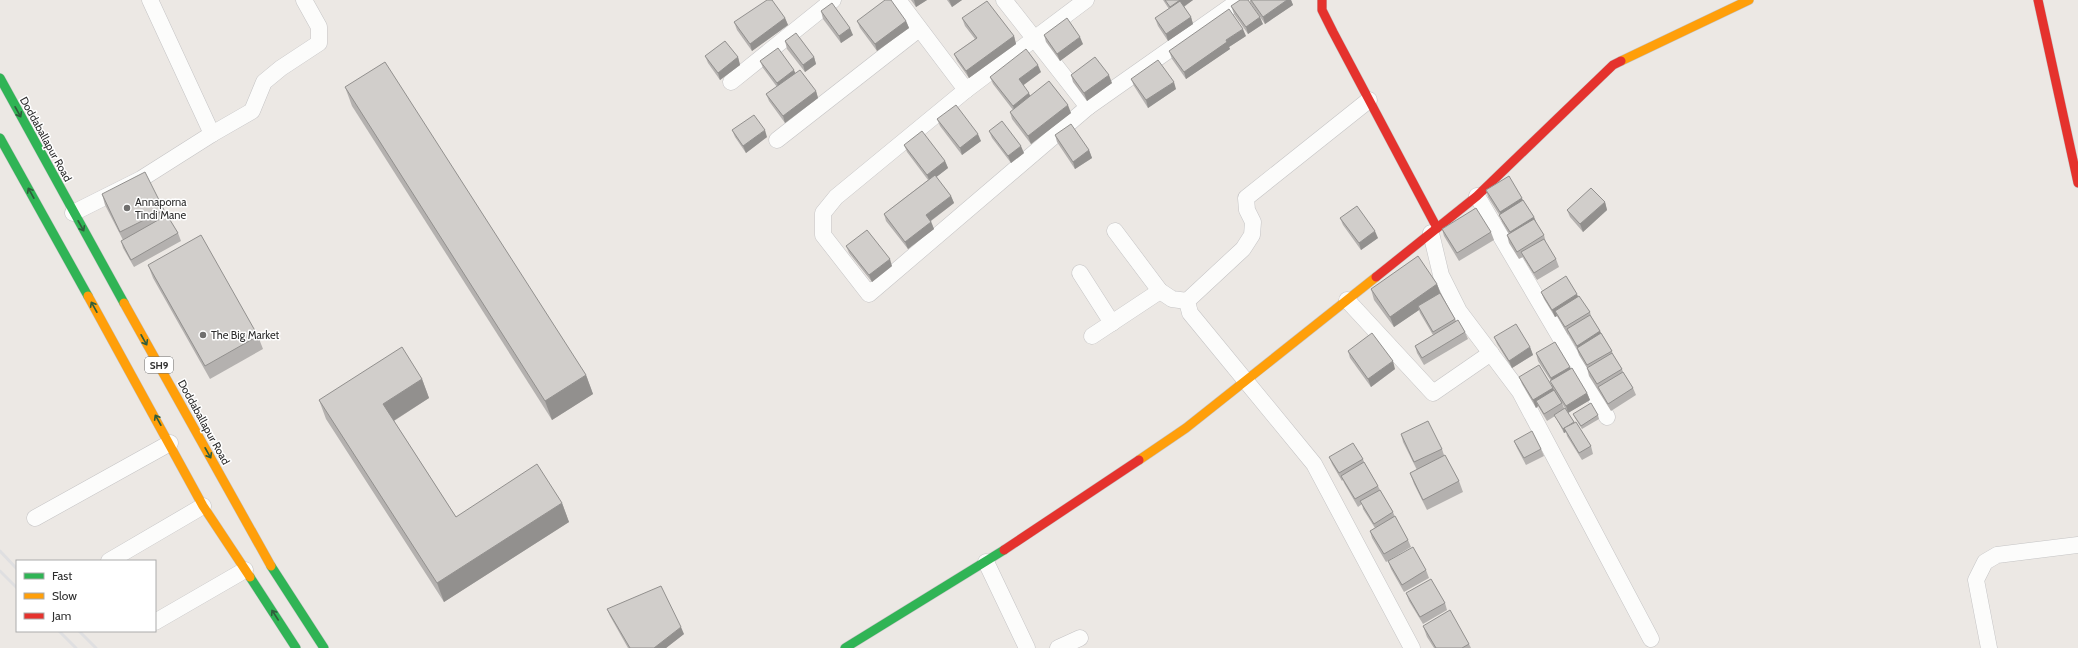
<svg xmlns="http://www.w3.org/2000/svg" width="2078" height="648" viewBox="0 0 2078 648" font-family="Cabin,sans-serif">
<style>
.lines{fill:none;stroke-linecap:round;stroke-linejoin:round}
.street-casing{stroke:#c5c4c5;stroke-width:17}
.fast-casing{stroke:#c5c4c5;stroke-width:10}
.slow-casing{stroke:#c5c4c5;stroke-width:10}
.jam-casing{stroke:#c5c4c5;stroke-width:10}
.street{stroke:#fcfcfb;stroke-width:16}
.fast{stroke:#30b455;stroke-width:9}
.slow{stroke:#ff9f0a;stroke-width:9}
.jam{stroke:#e5322d;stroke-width:9}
.rail{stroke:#dfdfe1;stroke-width:3}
.wall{fill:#b4b1af;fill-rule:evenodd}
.shaded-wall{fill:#92908e}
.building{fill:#d1cecb;stroke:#92908e}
.oneway{stroke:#2f5d3c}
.poi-dot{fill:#706f6e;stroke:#fff;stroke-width:1.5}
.labels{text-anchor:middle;stroke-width:3;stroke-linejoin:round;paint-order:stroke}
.shield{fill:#fff;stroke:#6d6d6d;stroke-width:1}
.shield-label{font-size:10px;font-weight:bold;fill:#2e2e2e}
.street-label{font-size:11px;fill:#2e2e2e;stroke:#fff}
.poi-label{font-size:11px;fill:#2e2e2e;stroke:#fff;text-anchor:start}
</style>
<rect width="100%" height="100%" fill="#ece8e4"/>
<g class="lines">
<defs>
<g id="street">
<polyline points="898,0 966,90 1086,0"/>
<polyline points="1004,0 1088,107"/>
<polyline points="731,82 833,0"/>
<polyline points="966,90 836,197 823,213 823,235 869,294 1088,107 1240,0"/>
<polyline points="1369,100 1246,198 1247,210 1253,222 1252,235 1243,249 1187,301 1190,313 1314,464 1412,648"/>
<polyline points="212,134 252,111 264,82 281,68 319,43 319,27 304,0"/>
<polyline points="777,140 919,29"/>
<polyline points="1477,196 1607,417"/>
<polyline points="73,213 141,179 212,134 150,0"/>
<polyline points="1115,231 1160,291 1172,299 1187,301"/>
<polyline points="1431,233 1441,275 1459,311 1520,392 1651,639"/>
<polyline points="1080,273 1112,323"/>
<polyline points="1347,300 1433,393 1491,353"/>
<polyline points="1092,336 1160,291"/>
<polyline points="35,518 170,443"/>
<polyline points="109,561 203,506"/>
<polyline points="986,562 1027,648"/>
<polyline points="155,622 245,570"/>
<polyline points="1058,648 1080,638"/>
<polyline points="1989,648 1976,580 1985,562 1997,555 2078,545"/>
</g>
<g id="fast">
<polyline points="0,78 124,303"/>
<polyline points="0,138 88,296"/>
<polyline points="271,566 324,648"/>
<polyline points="250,577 296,648"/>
<polyline points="845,648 1004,550"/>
</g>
<g id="slow">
<polyline points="1621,61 1749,0"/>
<polyline points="88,296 203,506 250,577"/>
<polyline points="124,303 271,566"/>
<polyline points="1139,460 1186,428 1376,277"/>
</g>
<g id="jam">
<polyline points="1322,0 1322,10 1333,32 1437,228"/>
<polyline points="2038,0 2078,183"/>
<polyline points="1376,277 1477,196 1613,65 1621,61"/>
<polyline points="1004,550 1139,460"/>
</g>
</defs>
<use href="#street" class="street-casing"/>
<use href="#fast" class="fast-casing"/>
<use href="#slow" class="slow-casing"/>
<use href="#jam" class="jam-casing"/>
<use href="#street" class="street"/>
<use href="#fast" class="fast"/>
<use href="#slow" class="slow"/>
<use href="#jam" class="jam"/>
<g class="rail">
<polyline points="0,551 17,569"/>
<polyline points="0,571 17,588"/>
<polyline points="59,631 76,648"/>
<polyline points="79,631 96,648"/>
</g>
</g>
<g class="wall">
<polygon points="911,0 927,0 916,7"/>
<polygon points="947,0 962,0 952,7"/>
<polygon points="1163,0 1193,0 1184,7 1191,17 1193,24 1168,41 1158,26 1155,18 1169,9"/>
<polygon points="1250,0 1291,0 1293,5 1265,24 1250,2"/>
<polygon points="1231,6 1263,24 1248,34 1234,14"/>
<polygon points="821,11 853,35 841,43 823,19"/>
<polygon points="785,18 788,25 752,51 737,30 734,22"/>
<polygon points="962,18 1014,36 1016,44 969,78 957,61 954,54 975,39 965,26"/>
<polygon points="857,21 906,21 909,28 877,51 860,28"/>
<polygon points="1044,35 1083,44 1060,61 1046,42"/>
<polygon points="1246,36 1229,47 1230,49 1186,79 1172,59 1169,51"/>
<polygon points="785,41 814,57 816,64 805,72 787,49"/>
<polygon points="705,56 738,57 740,65 720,80 708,63"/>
<polygon points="760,61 795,73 816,91 818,98 785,123 769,101 766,94 777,87 763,68"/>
<polygon points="1041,72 1023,85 1030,96 1071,113 1031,144 1012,119 1010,112 1013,110 993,84 990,77"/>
<polygon points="1071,75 1112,83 1087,101 1073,82"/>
<polygon points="1131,79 1176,89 1148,108 1134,86"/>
<polygon points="345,87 586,375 593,394 552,420 352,106"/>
<polygon points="937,119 981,141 962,155 940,126"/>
<polygon points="732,130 767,137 746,153 735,137"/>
<polygon points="989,131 1024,153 1011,163 992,138"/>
<polygon points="1055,135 1089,150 1092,158 1075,169 1057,142"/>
<polygon points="904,145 945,161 948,168 936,177 951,196 954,203 931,221 934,229 908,249 886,221 884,214 928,180 907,152"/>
<polygon points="1486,190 1523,200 1534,217 1536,223 1544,235 1546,243 1556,259 1559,267 1537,280 1524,259 1523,257 1519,259 1509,243 1507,235 1509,234 1502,222 1500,216 1488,197"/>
<polygon points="102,194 164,210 166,215 178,233 181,241 134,267 123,248 121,241 123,240 105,205"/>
<polygon points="1605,202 1607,210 1583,232 1570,217 1567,210"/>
<polygon points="1340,218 1378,238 1361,250 1343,225"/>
<polygon points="1442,229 1491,232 1494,240 1459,261 1444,236"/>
<polygon points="846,246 892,266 872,282 849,253"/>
<polygon points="148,265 258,336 263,349 210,379 153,278"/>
<polygon points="1437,284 1441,294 1456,321 1465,332 1468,339 1424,365 1417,353 1415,346 1433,335 1420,313 1419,310 1394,327 1374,300 1371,289"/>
<polygon points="1541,292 1578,296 1590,312 1591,316 1612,351 1613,355 1622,369 1623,372 1633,388 1636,395 1611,411 1589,376 1587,368 1579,355 1577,349 1568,334 1568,335 1557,316 1555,317 1544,299"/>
<polygon points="1494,337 1530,347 1533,355 1512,368 1497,344"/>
<polygon points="1348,351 1395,369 1371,387 1350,358"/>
<path d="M1536,353L1570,367L1571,369L1587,393L1590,400L1568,413L1591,446L1593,454L1582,460L1567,436L1566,432L1564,433L1555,416L1547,421L1538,406L1536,408L1522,384L1519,377L1552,386L1551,381L1538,361ZM1562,403L1568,413L1564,408Z"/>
<polygon points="422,379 429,398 394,421 456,517 562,503 569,522 444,602 326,419 319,400"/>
<polygon points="1573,414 1598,415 1599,419 1582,429 1575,418"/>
<polygon points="1401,434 1442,449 1444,455 1459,481 1463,492 1427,510 1414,484 1410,473 1417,470 1403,442"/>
<polygon points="1514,441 1541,449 1544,456 1526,465 1517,448"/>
<polygon points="1329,457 1363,459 1364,462 1378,486 1380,490 1393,512 1395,517 1408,540 1411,547 1386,562 1372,538 1370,531 1375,528 1363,509 1362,504 1358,507 1344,483 1343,480 1342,481 1332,464"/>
<polygon points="1388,561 1426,570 1429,578 1404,592 1391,569"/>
<polygon points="1406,593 1445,603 1447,610 1423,624 1409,601"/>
<polygon points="607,609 684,634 666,648 628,648 610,616"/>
<polygon points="1423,626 1469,644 1471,648 1434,648 1427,637"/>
</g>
<g class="shaded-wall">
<polygon points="914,0 927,0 916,7"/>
<polygon points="949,0 962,0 952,7"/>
<polygon points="1180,0 1193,0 1173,14 1170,7"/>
<polygon points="1287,0 1291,0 1293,5 1265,24 1263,17"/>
<polygon points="1191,17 1193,24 1168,41 1166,34"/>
<polygon points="1260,17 1263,24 1248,34 1246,27"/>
<polygon points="785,18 788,25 752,51 750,44"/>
<polygon points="906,21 909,28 877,51 875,44"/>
<polygon points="850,28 853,35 841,43 839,36"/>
<polygon points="1243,29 1246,36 1229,47 1230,49 1186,79 1184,72 1226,40"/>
<polygon points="1014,36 1016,44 969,78 966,71"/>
<polygon points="1080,37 1083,44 1060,61 1057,54"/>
<polygon points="738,57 740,65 720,80 718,73"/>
<polygon points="814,57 816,64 805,72 803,65"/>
<polygon points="1038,65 1041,72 1021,87 1019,79"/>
<polygon points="794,70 797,77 779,90 777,83"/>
<polygon points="1109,75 1112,83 1087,101 1084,93"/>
<polygon points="1174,82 1176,89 1148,108 1146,100"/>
<polygon points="816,91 818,98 785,123 783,116"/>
<polygon points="1029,93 1032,100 1015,113 1013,106"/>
<polygon points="1068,105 1071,113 1031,144 1028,136"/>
<polygon points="765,130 767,137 746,153 743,146"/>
<polygon points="978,134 981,141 962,155 960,148"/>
<polygon points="1021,146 1024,153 1011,163 1008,156"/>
<polygon points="1089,150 1092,158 1075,169 1073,162"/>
<polygon points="945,161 948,168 930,182 927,175"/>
<polygon points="951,196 954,203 929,222 926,215"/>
<polygon points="1522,198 1525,206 1502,220 1500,212"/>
<polygon points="1605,202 1607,210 1583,232 1580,224"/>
<polygon points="1534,217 1537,224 1513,239 1510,232"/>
<polygon points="931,222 934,229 908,249 905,242"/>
<polygon points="1375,231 1378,238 1361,250 1359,243"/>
<polygon points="890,259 892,266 872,282 869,275"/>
<polygon points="1437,284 1441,295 1418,306 1419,310 1394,327 1390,317"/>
<polygon points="1577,294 1580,301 1555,311 1557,316 1555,317 1552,310"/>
<polygon points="1600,331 1603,338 1579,353 1577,346"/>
<polygon points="1530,347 1533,355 1512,368 1509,361"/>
<polygon points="1393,361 1395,369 1371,387 1368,379"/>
<polygon points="1570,367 1573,374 1553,386 1551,378"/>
<polygon points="586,375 593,394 552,420 545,401"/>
<polygon points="422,379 429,398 390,423 383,404"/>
<polygon points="1553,388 1556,395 1536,401 1538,406 1536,408 1533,400"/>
<polygon points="1587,393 1590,400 1568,413 1566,406"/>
<polygon points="1574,422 1564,428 1566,432 1564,433 1563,429"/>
<polygon points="562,503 569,522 444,602 437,583"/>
<polygon points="681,627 684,634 666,648 654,648"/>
</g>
<g class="building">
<polygon points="767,0 772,0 785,18 750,44 734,22"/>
<polygon points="885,0 891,0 906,21 875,44 857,21"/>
<polygon points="1165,0 1180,0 1170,7"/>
<polygon points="1240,0 1248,0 1260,17 1246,27 1231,6"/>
<polygon points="1251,0 1287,0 1263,17"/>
<polygon points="987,1 1014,36 966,71 954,54 977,38 962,18"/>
<polygon points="1180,1 1191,17 1166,34 1155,18"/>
<polygon points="832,3 850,28 839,36 821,11"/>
<polygon points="1229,9 1243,29 1226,40 1227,42 1184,72 1169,51"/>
<polygon points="1067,18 1080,37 1057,54 1044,35"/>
<polygon points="796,33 814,57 803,65 785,41"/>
<polygon points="725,41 738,57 718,73 705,56"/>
<polygon points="778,48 794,70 777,83 760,61"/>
<polygon points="1026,49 1038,65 1019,79 1029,93 1013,106 990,77"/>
<polygon points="1095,57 1109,75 1084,93 1071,75"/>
<polygon points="1158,60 1174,82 1146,100 1131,79"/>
<polygon points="385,62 586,375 545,401 345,87"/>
<polygon points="800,70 816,91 783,116 766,94"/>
<polygon points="1049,81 1068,105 1028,136 1010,112"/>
<polygon points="956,105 978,134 960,148 937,119"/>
<polygon points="754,115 765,130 743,146 732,130"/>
<polygon points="1002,121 1021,146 1008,156 989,131"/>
<polygon points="1071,124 1089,150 1073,162 1055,135"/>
<polygon points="922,131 945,161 927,175 904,145"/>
<polygon points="145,172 164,210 120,232 102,194"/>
<polygon points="935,175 951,196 926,215 931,222 905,242 884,214"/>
<polygon points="1509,176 1522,198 1500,212 1486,190"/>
<polygon points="1591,188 1605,202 1580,224 1567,210"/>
<polygon points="1523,200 1534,217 1510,232 1499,215"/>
<polygon points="1357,206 1375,231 1359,243 1340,218"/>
<polygon points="1476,208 1491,232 1457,253 1442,229"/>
<polygon points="167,215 178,233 131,260 121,241"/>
<polygon points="1534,219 1544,235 1517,252 1507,235"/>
<polygon points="867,230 890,259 869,275 846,246"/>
<polygon points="201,235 258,336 205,366 148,265"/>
<polygon points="1544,239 1556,259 1534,273 1521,252"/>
<polygon points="1418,256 1437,284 1390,317 1371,289"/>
<polygon points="1566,276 1577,294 1552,310 1541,292"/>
<polygon points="1440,293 1455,319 1433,332 1418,306"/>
<polygon points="1579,296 1590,312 1565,327 1555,311"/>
<polygon points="1590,315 1600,331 1577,346 1567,329"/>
<polygon points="1458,320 1465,332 1422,358 1415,346"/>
<polygon points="1516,324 1530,347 1509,361 1494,337"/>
<polygon points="1372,333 1393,361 1368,379 1348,351"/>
<polygon points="1601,333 1612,351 1587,365 1577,348"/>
<polygon points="1555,342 1570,367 1551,378 1536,353"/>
<polygon points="402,347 422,379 383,404 456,517 537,464 562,503 437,583 319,400"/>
<polygon points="1612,353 1622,369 1597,384 1587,368"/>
<polygon points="1539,365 1553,388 1533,400 1519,377"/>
<polygon points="1572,368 1587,393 1566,406 1550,381"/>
<polygon points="1623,372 1633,388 1608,404 1598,387"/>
<polygon points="1554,390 1562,403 1544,414 1536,401"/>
<polygon points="1591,403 1598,415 1581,426 1573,414"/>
<polygon points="1565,408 1574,422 1563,429 1554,415"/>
<polygon points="1428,421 1442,449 1414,462 1401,434"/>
<polygon points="1576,422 1591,446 1579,453 1564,428"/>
<polygon points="1532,431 1541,449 1524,458 1514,441"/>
<polygon points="1353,443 1363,459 1339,473 1329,457"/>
<polygon points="1445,455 1459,481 1423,500 1410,473"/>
<polygon points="1364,462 1378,486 1355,499 1341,476"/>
<polygon points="1380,490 1393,512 1374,524 1360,501"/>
<polygon points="1395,516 1408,540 1384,554 1370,531"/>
<polygon points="1413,547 1426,570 1402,585 1388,561"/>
<polygon points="1431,579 1445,603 1420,617 1406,593"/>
<polygon points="661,586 681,627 654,648 630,648 607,609"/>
<polygon points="1450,610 1469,644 1462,648 1436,648 1423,626"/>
</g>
<defs><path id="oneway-shaft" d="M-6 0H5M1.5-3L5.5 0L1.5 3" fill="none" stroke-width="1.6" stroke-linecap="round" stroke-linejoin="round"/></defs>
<g class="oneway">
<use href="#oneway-shaft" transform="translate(18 112) rotate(61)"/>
<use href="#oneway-shaft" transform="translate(31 193) rotate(-119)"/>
<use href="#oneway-shaft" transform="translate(81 226) rotate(61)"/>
<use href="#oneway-shaft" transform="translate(94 307) rotate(-119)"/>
<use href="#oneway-shaft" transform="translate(144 340) rotate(61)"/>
<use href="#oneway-shaft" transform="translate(158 420) rotate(-119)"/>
<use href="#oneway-shaft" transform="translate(208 453) rotate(61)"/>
<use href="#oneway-shaft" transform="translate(275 615) rotate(-123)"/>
</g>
<g class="poi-dot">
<circle cx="127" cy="208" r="4"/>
<circle cx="203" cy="335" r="4"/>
</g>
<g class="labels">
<rect class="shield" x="145" y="357" width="28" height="16" rx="3"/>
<g class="shield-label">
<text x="159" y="369">SH9</text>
</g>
<g class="street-label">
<text transform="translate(46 139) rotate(61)" y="4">Doddaballapur Road</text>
<text transform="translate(204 422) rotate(61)" y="4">Doddaballapur Road</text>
</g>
<g class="poi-label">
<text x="135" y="206">Annaporna<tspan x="135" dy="13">Tindi Mane</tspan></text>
<text x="211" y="339">The Big Market</text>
</g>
</g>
<rect x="16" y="560" width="140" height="72" fill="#ffffff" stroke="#ababab"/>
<rect x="24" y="573" width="20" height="6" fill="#30b455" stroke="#ababab"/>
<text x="52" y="580" font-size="12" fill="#2e2e2e">Fast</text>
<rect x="24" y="593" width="20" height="6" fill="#ff9f0a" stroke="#ababab"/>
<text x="52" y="600" font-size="12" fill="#2e2e2e">Slow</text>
<rect x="24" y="613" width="20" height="6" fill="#e5322d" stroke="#ababab"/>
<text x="52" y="620" font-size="12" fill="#2e2e2e">Jam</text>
</svg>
